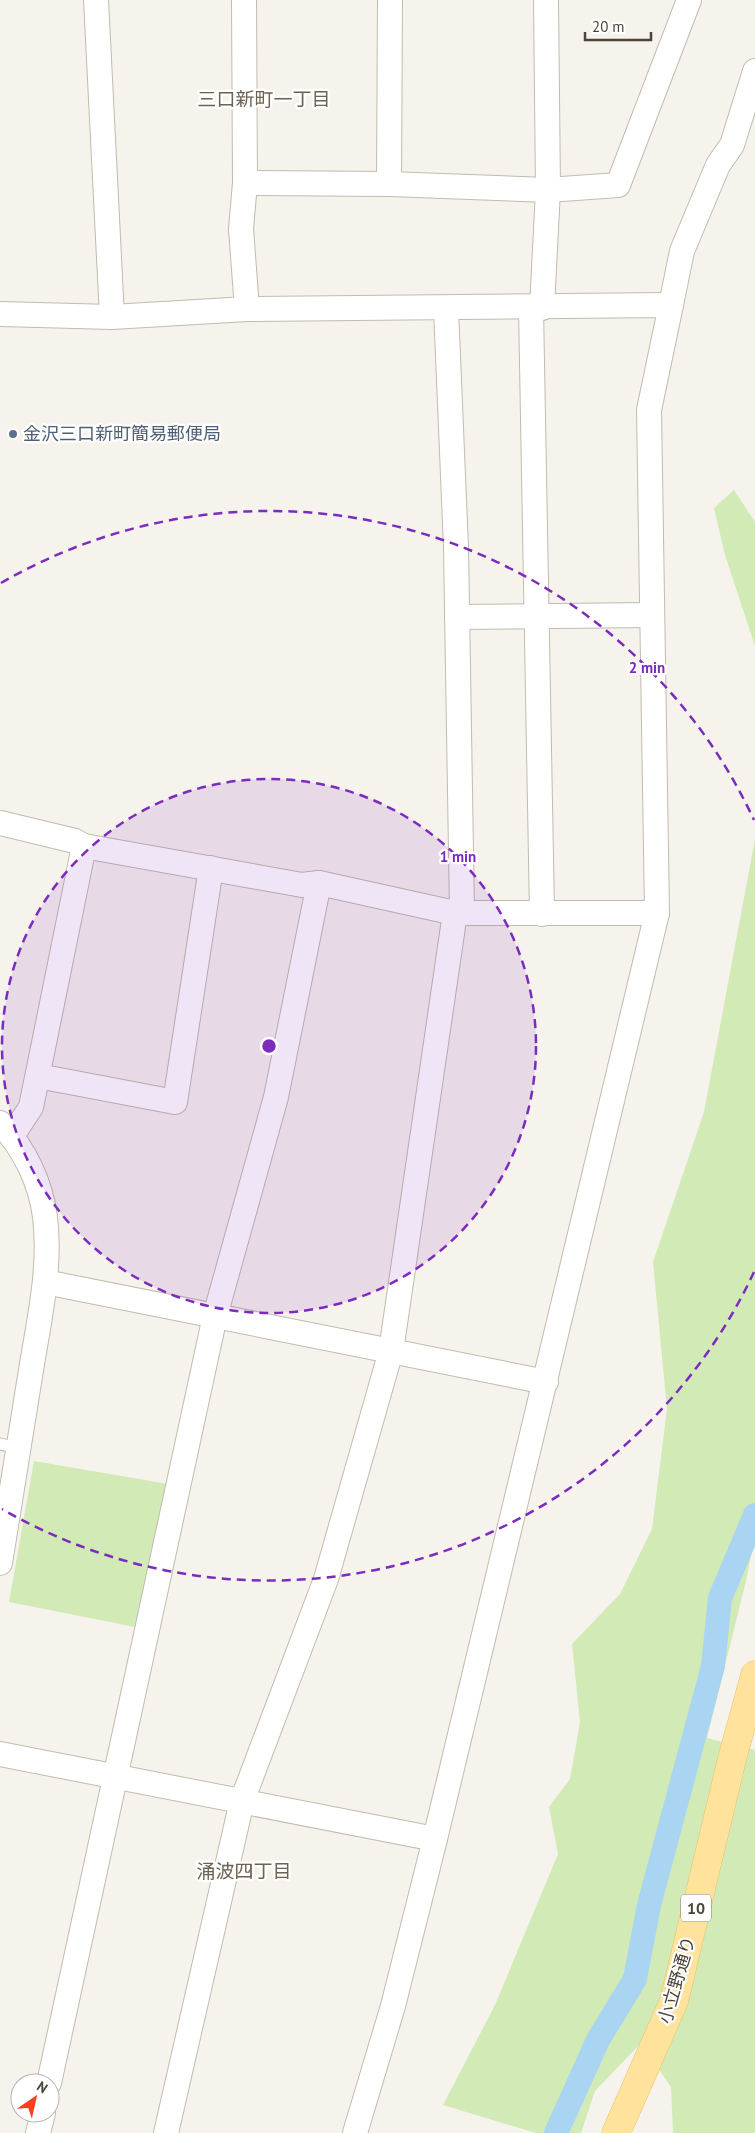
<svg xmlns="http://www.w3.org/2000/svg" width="755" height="2133" viewBox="0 0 755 2133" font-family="'PT Sans','Noto Sans JP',sans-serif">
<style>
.green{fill:#d2eab5}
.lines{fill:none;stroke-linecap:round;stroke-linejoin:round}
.canal{stroke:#a9d4f2;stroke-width:24}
.service-casing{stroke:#c2bbae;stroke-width:13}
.minor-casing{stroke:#c2bbae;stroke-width:26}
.primary-casing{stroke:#e6c16a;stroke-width:29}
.service{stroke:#fff;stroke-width:11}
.minor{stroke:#fff;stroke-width:24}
.primary{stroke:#ffe39c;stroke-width:28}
.ring{fill:none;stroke:#7b2cbf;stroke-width:2.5;stroke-dasharray:9 6}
.service-dot{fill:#5c6f8a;stroke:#fff;stroke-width:2}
.labels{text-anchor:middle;stroke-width:4.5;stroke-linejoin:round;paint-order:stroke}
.shield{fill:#fff;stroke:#817c74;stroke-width:1}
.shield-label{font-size:16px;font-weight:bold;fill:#4b4439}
.service-label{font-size:18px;fill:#4e5e75;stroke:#fff;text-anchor:start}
.street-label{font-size:18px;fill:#4b4439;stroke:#fff}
.neighbourhood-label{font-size:19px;fill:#6e6250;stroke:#fff}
.centre{fill:#7b2cbf;stroke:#fff;stroke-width:2.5}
.ring-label{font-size:15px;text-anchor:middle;font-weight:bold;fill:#7b2cbf;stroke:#fff;stroke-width:4.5;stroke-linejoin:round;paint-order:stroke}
</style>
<rect width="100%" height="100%" fill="#f6f3ec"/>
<g class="green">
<polygon points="734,490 755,522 755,646 725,555 714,508"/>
<polygon points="755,839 755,1536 746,1581 707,1738 755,1750 755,2133 673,2133 671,2087 641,2043 595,2091 581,2133 536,2133 443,2105 495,2005 558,1854 549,1807 570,1779 580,1722 572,1644 620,1594 652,1529 667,1409 653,1262 704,1112"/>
<polygon points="34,1461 168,1484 135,1627 9,1602"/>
</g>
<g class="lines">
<polyline class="canal" points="556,2133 598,2040 635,1979 649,1905 713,1666 720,1598 755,1515"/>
<defs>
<polyline id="service" points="0,1444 19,1448"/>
<g id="minor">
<polyline points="96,0 112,317"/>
<polyline points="244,0 245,183 241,229 247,309"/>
<polyline points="245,183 389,184 548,190 618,185 689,0"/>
<polyline points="389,184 390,0"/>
<polyline points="671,305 682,251 718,165 732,145 755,71"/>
<polyline points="531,308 542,914"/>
<polyline points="542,308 548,190 546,0"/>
<polyline points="446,309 456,547 462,913"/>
<polyline points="0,314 112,317 247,309 671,305 649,410 657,913 435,1839 393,2006 355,2133"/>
<polyline points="457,617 652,615"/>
<polyline points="0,823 75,841 84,846 302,885 319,883 276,1097 215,1316 49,2083"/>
<polyline points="319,883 455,913 657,913"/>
<polyline points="38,1076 175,1102 211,868"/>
<path d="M0,1123C24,1148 41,1183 45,1217C51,1266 40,1316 32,1364C21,1430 11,1497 0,1563"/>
<polyline points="12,1136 31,1107 84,846"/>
<polyline points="45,1282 546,1382"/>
<polyline points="0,1754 435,1839"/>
<polyline points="38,2133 43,2113"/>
<polyline points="166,2133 242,1801 326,1579 391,1351 455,913"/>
</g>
<polyline id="primary" points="616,2133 674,2001 732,1759 755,1675"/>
</defs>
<use href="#service" class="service-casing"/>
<use href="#minor" class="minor-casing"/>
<use href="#primary" class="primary-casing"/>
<use href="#service" class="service"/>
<use href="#minor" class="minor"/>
<use href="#primary" class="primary"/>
</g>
<circle cx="269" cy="1046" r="267" fill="#7b2cbf" fill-opacity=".12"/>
<g class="ring">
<circle cx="269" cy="1046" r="267"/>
<path d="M754 1272A535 535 0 0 1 2 1509M1 583A535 535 0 0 1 754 820"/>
</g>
<circle class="service-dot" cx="13" cy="434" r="5"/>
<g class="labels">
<rect class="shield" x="681" y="1894.5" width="30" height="27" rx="4"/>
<g class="shield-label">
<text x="696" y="1914">10</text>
</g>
<g class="service-label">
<text x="23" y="440">金沢三口新町簡易郵便局</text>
</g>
<g class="street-label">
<text transform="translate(677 1980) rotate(-74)" y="6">小立野通り</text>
</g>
<g class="neighbourhood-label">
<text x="264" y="106">三口新町一丁目</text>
<text x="244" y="1878">涌波四丁目</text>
</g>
</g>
<circle cx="269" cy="1046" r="8" class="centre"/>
<g class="ring-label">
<text x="647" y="673">2 min</text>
<text x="458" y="862">1 min</text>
</g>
<g transform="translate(35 2098) rotate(34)"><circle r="24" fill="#ffffff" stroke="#b7b4b0"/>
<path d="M0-4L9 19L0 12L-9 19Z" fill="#fc3f1d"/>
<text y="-8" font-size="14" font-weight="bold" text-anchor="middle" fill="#4b4439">N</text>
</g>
<path d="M585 32v8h66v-8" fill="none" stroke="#4b4439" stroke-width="2.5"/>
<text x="592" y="32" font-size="15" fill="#4b4439" stroke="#ffffff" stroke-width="4" paint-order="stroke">20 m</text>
</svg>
